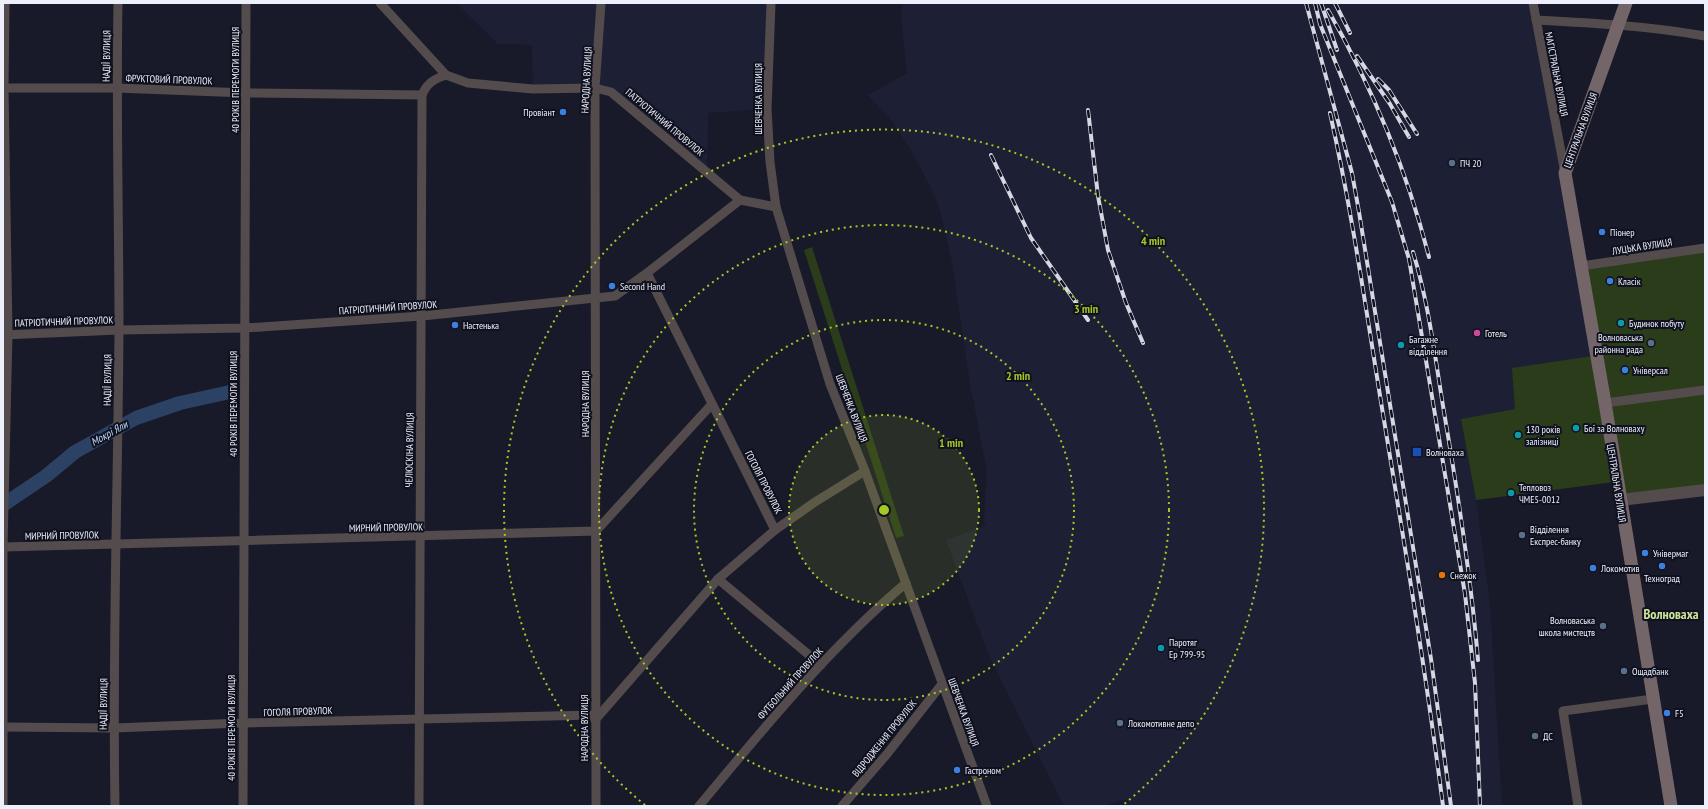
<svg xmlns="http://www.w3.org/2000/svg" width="1708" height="809" viewBox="0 0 1708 809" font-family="'PT Sans Narrow',sans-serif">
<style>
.built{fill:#1d2035}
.green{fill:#2b3c1b}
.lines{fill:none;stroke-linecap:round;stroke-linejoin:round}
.river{stroke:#2b4265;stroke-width:14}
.minor{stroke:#544b4d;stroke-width:9}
.tertiary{stroke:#544b4d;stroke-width:12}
.secondary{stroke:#746568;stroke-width:13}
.rail-casing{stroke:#d5d7e2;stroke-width:4}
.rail{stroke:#0f111f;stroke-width:2.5;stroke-dasharray:8;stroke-linecap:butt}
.ring{fill:none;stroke:#a5c823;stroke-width:2;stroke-dasharray:2 4}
.shop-dot{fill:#3f7fe0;stroke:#0f111f;stroke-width:1.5}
.service-dot{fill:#5c6f8a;stroke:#0f111f;stroke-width:1.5}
.culture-dot{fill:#0f9aa8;stroke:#0f111f;stroke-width:1.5}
.hotel-dot{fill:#d1479c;stroke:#0f111f;stroke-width:1.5}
.transit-dot{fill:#1a4fb4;stroke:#0f111f;stroke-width:1.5}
.food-dot{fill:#e8710a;stroke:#0f111f;stroke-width:1.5}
.labels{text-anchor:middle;stroke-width:4;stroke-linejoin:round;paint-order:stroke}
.street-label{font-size:10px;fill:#edeffa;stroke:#0f111f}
.poi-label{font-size:10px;fill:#edeffa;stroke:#0f111f;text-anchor:start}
.water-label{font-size:11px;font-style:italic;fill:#c0d9fe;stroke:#0f111f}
.district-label{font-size:14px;font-weight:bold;fill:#cee499;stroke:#0f111f}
.centre{fill:#a5c823;stroke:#0f111f;stroke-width:2}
.ring-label{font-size:12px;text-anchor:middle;font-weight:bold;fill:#a5c823;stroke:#0f111f;stroke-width:4;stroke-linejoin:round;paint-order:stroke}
</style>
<rect width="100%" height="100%" fill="#181a29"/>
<g class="built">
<polygon points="456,3 768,3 765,109 708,113 707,172 611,92 533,89 532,45 498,44"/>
<polygon points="902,3 1533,3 1593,356 1515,409 1461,419 1476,500 1490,604 1502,806 1130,806 1126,799 1104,806 1064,806 989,656 946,540 986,525 984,522 987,471 970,384 952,262 940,210 932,190 912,152 892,121 868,95 907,73 901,18"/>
</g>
<g class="green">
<polygon points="812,247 904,536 896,538 804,250"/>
<polygon points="1705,248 1705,490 1623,500 1584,266"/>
<polygon points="1593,356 1614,482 1476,500 1461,419 1515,409 1512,368"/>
</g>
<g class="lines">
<polyline class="river" points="3,505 46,476 75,452 136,418 180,403 230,392"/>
<g class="minor">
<polyline points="380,3 446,75 468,83 533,89 595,88 611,92 740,200 776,207"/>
<polyline points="771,3 767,109 770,162 776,207 830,384 865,471 987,806"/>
<polyline points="1533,3 1565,173"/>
<path d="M1536,20C1593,23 1649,26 1705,36"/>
<path d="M3,88H116L246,93L422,95C427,83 434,79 446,75"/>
<polyline points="1581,266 1705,248"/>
<polyline points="3,335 119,330 245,328 422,316 615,296 647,273 740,200"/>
<polyline points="1605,403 1705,390"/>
<polyline points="775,530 815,502 865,471"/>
<polyline points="3,547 596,531 712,404"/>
<polyline points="718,579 821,665"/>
<polyline points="595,720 718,579 775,530 647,273"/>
<polyline points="3,727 114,728 242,723 594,715"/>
<polyline points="3,806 3,547 8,334 4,88 5,3"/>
<path d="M115,806C112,647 118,489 119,330C119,221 116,112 118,3"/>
<polyline points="243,806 246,3"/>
<polyline points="419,806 422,95"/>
<polyline points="596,806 595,88 601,3"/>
<path d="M699,806C764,728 829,648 906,583"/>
<polyline points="842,806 887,754 942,684"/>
<polyline points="1578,806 1563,711 1653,699"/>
</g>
<polyline class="tertiary" points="1620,500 1705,490"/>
<polyline class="secondary" points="1626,3 1565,173 1605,403 1671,806"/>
<defs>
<g id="rail">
<polyline points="1306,3 1352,173 1359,212 1431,659 1451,806"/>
<polyline points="1315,3 1320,24 1392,202 1409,259 1465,594 1475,683 1480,806"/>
<polyline points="1321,3 1337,50"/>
<polyline points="1335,3 1350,33"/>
<path d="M1328,10C1372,87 1407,171 1429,257"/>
<polyline points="1357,56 1390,104 1409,137"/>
<polyline points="1378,79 1389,90 1417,134"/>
<polyline points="1088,110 1098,196 1108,250 1126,303 1143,343"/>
<path d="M1330,113C1352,211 1366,310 1382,408C1404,541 1426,673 1443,806"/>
<polyline points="991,155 1031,238 1088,320"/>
<path d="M1413,252C1429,304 1435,358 1444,412C1458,494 1471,577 1478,660"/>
</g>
</defs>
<use href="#rail" class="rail-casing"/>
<use href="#rail" class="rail"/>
</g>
<circle cx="884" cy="510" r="95" fill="#a5c823" fill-opacity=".12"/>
<g class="ring">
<circle cx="884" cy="510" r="95"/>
<circle cx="884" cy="510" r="190"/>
<circle cx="884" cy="510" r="285"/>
<path d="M645 805A380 380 0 1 1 1123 805"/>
</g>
<g class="shop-dot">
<circle cx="563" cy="112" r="4"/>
<circle cx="1602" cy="232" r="4"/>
<circle cx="1610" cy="281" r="4"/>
<circle cx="612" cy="286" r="4"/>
<circle cx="455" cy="325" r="4"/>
<circle cx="1625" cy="370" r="4"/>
<circle cx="1645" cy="553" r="4"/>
<circle cx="1662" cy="566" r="4"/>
<circle cx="1593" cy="568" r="4"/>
<circle cx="1667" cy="713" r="4"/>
<circle cx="957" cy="770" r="4"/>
</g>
<g class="service-dot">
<circle cx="1452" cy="163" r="4"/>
<circle cx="1651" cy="343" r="4"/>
<circle cx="1522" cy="535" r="4"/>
<circle cx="1603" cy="626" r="4"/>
<circle cx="1624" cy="671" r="4"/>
<circle cx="1120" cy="723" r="4"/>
<circle cx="1535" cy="736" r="4"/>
</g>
<g class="culture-dot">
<circle cx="1621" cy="323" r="4"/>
<circle cx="1401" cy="345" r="4"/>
<circle cx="1576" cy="428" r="4"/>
<circle cx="1518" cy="435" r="4"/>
<circle cx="1511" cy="493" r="4"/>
<circle cx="1161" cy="648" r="4"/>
</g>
<circle class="hotel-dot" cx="1477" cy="333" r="4"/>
<rect class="transit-dot" x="1412" y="447" width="10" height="10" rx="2"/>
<circle class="food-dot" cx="1442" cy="575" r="4"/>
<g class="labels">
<g class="street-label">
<text transform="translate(106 56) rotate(-89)" y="4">НАДІЇ ВУЛИЦЯ</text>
<text transform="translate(1557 74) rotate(79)" y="4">МАГІСТРАЛЬНА ВУЛИЦЯ</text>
<text transform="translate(169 79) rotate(2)" y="4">ФРУКТОВИЙ ПРОВУЛОК</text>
<text transform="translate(235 80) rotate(-90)" y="4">40 РОКІВ ПЕРЕМОГИ ВУЛИЦЯ</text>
<text transform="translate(586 80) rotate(-87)" y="4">НАРОДНА ВУЛИЦЯ</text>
<text transform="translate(758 99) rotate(-90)" y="4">ШЕВЧЕНКА ВУЛИЦЯ</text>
<text transform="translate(665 122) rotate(40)" y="4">ПАТРІОТИЧНИЙ ПРОВУЛОК</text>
<text transform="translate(1580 130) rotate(-70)" y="4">ЦЕНТРАЛЬНА ВУЛИЦЯ</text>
<text transform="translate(1642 246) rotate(-9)" y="4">ЛУЦЬКА ВУЛИЦЯ</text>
<text transform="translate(388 307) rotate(-4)" y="4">ПАТРІОТИЧНИЙ ПРОВУЛОК</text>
<text transform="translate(64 321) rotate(-2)" y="4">ПАТРІОТИЧНИЙ ПРОВУЛОК</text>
<text transform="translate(107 380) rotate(-89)" y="4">НАДІЇ ВУЛИЦЯ</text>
<text transform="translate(233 404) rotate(-90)" y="4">40 РОКІВ ПЕРЕМОГИ ВУЛИЦЯ</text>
<text transform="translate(585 404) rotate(-90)" y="4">НАРОДНА ВУЛИЦЯ</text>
<text transform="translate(852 408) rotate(69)" y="4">ШЕВЧЕНКА ВУЛИЦЯ</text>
<text transform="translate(409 450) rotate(-89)" y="4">ЧЕЛЮСКІНА ВУЛИЦЯ</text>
<text transform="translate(764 482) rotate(63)" y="4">ГОГОЛЯ ПРОВУЛОК</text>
<text transform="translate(1617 483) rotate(81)" y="4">ЦЕНТРАЛЬНА ВУЛИЦЯ</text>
<text transform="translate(386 527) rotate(-1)" y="4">МИРНИЙ ПРОВУЛОК</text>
<text transform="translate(62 535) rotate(-1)" y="4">МИРНИЙ ПРОВУЛОК</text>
<text transform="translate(790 683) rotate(-48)" y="4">ФУТБОЛЬНИЙ ПРОВУЛОК</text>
<text transform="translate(103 704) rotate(-89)" y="4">НАДІЇ ВУЛИЦЯ</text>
<text transform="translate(298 711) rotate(-2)" y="4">ГОГОЛЯ ПРОВУЛОК</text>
<text transform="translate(964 712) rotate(70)" y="4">ШЕВЧЕНКА ВУЛИЦЯ</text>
<text transform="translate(231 728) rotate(-90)" y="4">40 РОКІВ ПЕРЕМОГИ ВУЛИЦЯ</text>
<text transform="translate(584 728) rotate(-90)" y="4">НАРОДНА ВУЛИЦЯ</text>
<text transform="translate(884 738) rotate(-51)" y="4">ВІДРОДЖЕННЯ ПРОВУЛОК</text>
</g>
<g class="poi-label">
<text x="555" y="116" text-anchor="end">Провіант</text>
<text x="1460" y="167">ПЧ 20</text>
<text x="1610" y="236">Піонер</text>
<text x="1618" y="285">Класік</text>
<text x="620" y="290">Second Hand</text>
<text x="1629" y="327">Будинок побуту</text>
<text x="463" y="329">Настенька</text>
<text x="1485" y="337">Готель</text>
<text x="1643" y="341" text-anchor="end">Волноваська<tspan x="1643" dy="12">районна рада</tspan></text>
<text x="1409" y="343">Багажне<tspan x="1409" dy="12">відділення</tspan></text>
<text x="1633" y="374">Універсал</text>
<text x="1584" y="432">Бої за Волноваху</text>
<text x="1526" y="433">130 років<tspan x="1526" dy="12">залізниці</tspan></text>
<text x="1426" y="456">Волноваха</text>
<text x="1519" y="491">Тепловоз<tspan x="1519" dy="12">ЧМЕ5-0012</tspan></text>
<text x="1530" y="533">Відділення<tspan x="1530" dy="12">Експрес-банку</tspan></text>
<text x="1653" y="557">Універмаг</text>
<text x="1601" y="572">Локомотив</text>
<text x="1450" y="579">Снежок</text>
<text x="1662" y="582" text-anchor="middle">Техноград</text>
<text x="1595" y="624" text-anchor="end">Волноваська<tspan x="1595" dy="12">школа мистецтв</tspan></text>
<text x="1169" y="646">Паротяг<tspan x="1169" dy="12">Ер 799-95</tspan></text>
<text x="1632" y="675">Ощадбанк</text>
<text x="1675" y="717">F5</text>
<text x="1128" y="727">Локомотивне депо</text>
<text x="1543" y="740">ДС</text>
<text x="965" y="774">Гастроном</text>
</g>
<g class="water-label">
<text transform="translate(109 433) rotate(-29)" y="4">Мокрі Яли</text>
</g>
<g class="district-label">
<text x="1671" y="619">Волноваха</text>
</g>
</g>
<circle cx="884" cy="510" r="6" class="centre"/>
<g class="ring-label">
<text x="1153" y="245">4 min</text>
<text x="1086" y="313">3 min</text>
<text x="1018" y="380">2 min</text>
<text x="951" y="447">1 min</text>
</g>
<rect width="1708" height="809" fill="none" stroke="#edeffa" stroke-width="8"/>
</svg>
